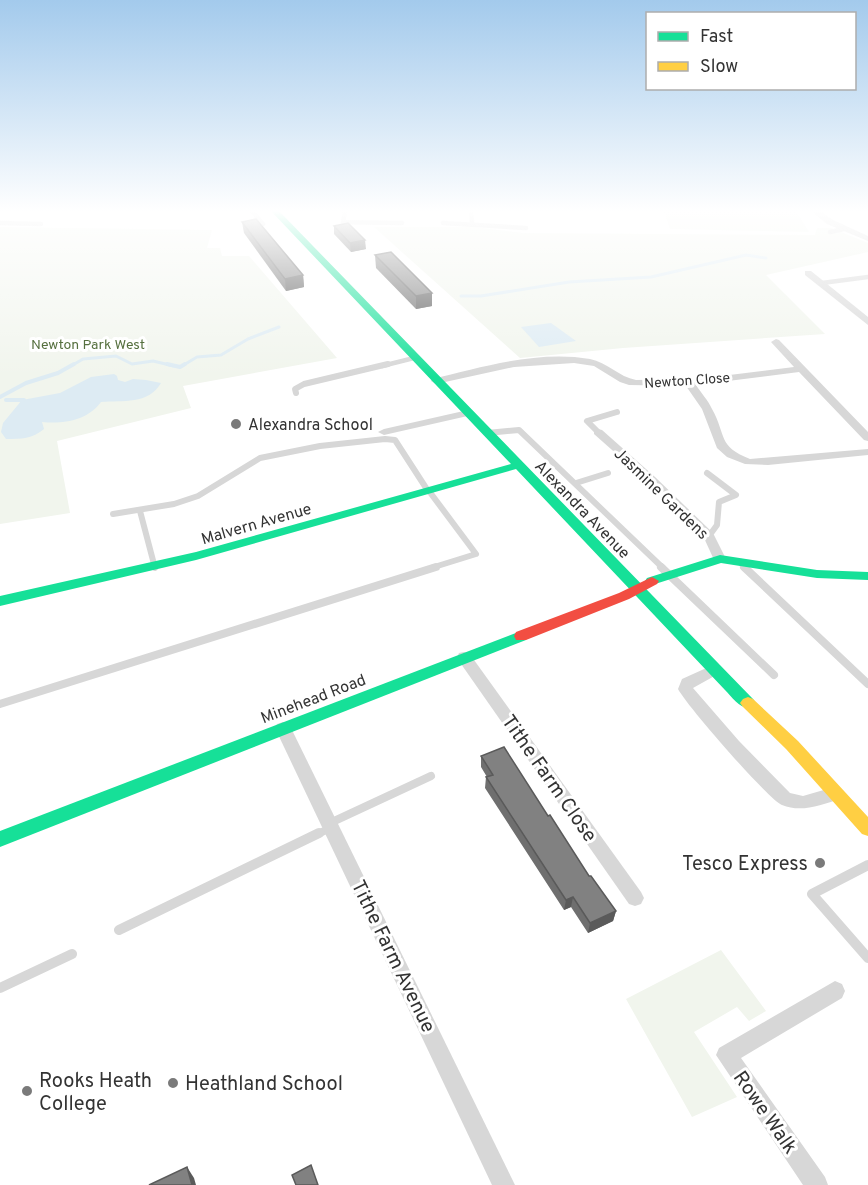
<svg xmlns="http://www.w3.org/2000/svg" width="868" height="1185" viewBox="0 0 868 1185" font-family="Overpass,sans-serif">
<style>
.green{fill:#f1f5ed}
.water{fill:#ddebf3}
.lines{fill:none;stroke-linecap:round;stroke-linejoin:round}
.stream-far1{stroke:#ddebf3;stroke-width:3}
.stream{stroke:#ddebf3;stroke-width:4}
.lane-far3{stroke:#d7d7d7;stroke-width:4.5}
.lane-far2{stroke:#d7d7d7;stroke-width:6}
.lane-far1{stroke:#d7d7d7;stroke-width:8}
.lane{stroke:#d7d7d7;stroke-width:10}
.street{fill:#d7d7d7;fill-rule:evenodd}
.fast{fill:#16e098;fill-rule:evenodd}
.slow{fill:#ffcf43;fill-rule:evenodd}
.jam{fill:#f24e42;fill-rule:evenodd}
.wall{fill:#6f6f6f}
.shaded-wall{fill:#5a5a5a}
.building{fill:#818181;stroke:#5a5a5a;stroke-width:1.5}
.poi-dot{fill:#7a7a7a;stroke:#fff;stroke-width:2}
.labels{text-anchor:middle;stroke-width:6;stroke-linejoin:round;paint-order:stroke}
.far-park-label{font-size:14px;fill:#56703f;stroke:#fff}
.far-street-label{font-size:14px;fill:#333;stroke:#fff}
.poi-label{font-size:16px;fill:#333;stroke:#fff;text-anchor:start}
.street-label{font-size:16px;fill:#333;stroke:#fff}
.near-street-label{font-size:20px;fill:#333;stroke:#fff}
.near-poi-label{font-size:20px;fill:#333;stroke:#fff;text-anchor:start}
</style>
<rect width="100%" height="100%" fill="#fff"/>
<g class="green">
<polygon points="664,211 796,211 809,232 670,229"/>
<polygon points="0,227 212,230 207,248 220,248 222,256 249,256 337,358 183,386 191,408 57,441 70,513 0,524"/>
<polygon points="374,227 475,227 523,233 815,235 817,228 831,228 868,243 868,252 766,275 825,334 623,348 520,358"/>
<polygon points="721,950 766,1011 749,1021 737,1007 694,1032 737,1097 692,1117 626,999"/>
</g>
<g class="water">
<polygon points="551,323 576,341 539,347 521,327"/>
<path d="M114,374L117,376L118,380L125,382L133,379L146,380L161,383C148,405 123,400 101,402C87,421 63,424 42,422L44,429C32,439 22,439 6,439L1,432L3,423L22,400L60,393L91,377Z"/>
</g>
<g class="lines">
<g class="stream-far1">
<polyline points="461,296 481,296 569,282 651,277 746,255 766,258"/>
<polyline points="71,366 83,359 116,356 132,364 153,361 174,366"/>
<polyline points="182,366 197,357 221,355 248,339 279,327"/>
</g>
<g class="stream">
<polyline points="167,364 180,367 185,364"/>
<polyline points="0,397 26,383 58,373 74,364"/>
<polyline points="6,400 24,400"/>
</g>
<g class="lane-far3">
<polyline points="252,211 263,224"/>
<polyline points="345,211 343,222 402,223"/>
<polyline points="471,211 472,223"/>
<polyline points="0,223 41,224"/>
<polyline points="443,223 526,228"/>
<polyline points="830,232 844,229"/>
<polyline points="822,283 868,277"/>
<polyline points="382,366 414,358"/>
</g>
<g class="lane-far2">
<polyline points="296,393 295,389 304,384 388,364"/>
<polyline points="598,432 587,421 617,412"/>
<polyline points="487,433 519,430 663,568"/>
<polyline points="707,473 736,495 719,502 717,525 709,536"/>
<polyline points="576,483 608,473"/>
<polyline points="429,491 476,554 431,568"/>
<polyline points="140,511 155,568"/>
<polyline points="113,514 174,504 198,496 260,458 320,446 385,439 395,440 428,491"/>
<polyline points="741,562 744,568"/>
</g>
<g class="lane-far1">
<polyline points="661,567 774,675"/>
<polyline points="744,567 868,684"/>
<polyline points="0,704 436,567"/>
<polyline points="330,823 431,776"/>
<polyline points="316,835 332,827"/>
</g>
<g class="lane">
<polyline points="868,865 812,894 868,958"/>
<polyline points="119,930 319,833"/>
<polyline points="0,988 72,954"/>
</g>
<g class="street">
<polygon points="811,211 820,211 833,220 868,236 868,241 827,224"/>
<polygon points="805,271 811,271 868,317 868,325 805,275"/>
<path d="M776,339L779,340L868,432V441L864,440L799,372L696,385C701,393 708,400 712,409C727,436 717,446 750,459L868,449V455L768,465L745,464L727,457L717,448L702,409L686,386L629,385L620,382L594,366L574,363L514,367L436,384L431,381L432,379C482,367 538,350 590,359C607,362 619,377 636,380L697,379L794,367L771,342Z"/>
<polygon points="468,410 473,413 472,415 384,435 378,432 384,429"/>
<polygon points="598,429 602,430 655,477 713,533 726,559 725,562 715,562 704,538 647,481 594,434 594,430"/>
<polygon points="464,652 469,653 641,892 644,898 641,904 635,906 629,904 459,661 457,657 459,653"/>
<path d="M713,665L718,666L720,670L718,674L693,688L739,741L790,793L803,796L834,787L840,789L842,794L840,799C821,805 801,813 782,805C768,799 687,706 678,689L682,679Z"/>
<polygon points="283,722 289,724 291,728 515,1185 492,1185 275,728 277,724"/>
<polygon points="835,981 842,984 845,991 842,998 741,1058 825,1177 828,1185 803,1185 716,1055 719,1048"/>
</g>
<g class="fast">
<path d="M271,211H279L753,699L756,703L753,707C741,711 733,698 725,690L516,469L196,560L0,606V596L196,552L511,464Z"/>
<polygon points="720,555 817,570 868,572 868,580 817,578 721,563 652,585 645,581 647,578"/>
<polygon points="521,631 526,632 528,636 526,640 0,847 0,831"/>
</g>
<polygon class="slow" points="748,697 753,699 798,741 868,817 868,836 862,834 786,749 743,707 740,703 743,699"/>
<polygon class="jam" points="652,577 659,581 657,584 629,599 526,640 516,640 514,636 516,632 619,593"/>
</g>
<g class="wall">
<polygon points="242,222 303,275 304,287 286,291 244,233"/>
<polygon points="334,226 366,249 351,252 334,234"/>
<polygon points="375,255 432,293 432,306 416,309 376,268"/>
<polygon points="481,756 548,816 589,876 616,911 613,921 588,933 571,907 564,910 485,788 486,777 487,777 481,767"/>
</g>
<g class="shaded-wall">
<polygon points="365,240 366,249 351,252 350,243"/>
<polygon points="303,275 304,287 286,291 285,279"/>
<polygon points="432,293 432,306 416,309 416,296"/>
<polygon points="573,897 571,907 564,910 566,900"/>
<polygon points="616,911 613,921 588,933 590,923"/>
<polygon points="187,1167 194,1178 196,1185 192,1185"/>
</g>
<g class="building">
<polygon points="256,219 303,275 285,279 242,222"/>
<polygon points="348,223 365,240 350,243 334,226"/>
<polygon points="391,252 432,293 416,296 375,255"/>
<polygon points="504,747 548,816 550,815 589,876 591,876 616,911 590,923 573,897 566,900 486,777 493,775 481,756"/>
<polygon points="311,1165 318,1185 296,1185 292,1175"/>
<polygon points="187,1167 192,1185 149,1185"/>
</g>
<linearGradient id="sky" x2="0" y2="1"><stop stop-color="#a3caec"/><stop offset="0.56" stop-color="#fff"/><stop offset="1" stop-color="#fff" stop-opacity="0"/></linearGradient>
<rect width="868" height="377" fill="url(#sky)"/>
<g class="poi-dot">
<circle cx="236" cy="424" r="6"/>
<circle cx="820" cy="863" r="6"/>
<circle cx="173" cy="1083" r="6"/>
<circle cx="27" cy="1091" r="6"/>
</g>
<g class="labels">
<g class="far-park-label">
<text x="88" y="349">Newton Park West</text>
</g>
<g class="far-street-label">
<text transform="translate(687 380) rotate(-4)" y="5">Newton Close</text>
</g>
<g class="poi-label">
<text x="248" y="430">Alexandra School</text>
</g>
<g class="street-label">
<text transform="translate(662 493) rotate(44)" y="6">Jasmine Gardens</text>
<text transform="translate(583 509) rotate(46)" y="6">Alexandra Avenue</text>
<text transform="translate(256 523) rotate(-16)" y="6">Malvern Avenue</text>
<text transform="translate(313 698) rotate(-21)" y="6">Minehead Road</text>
</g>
<g class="near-street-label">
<text transform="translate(550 778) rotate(55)" y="7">Tithe Farm Close</text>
<text transform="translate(394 956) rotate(64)" y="7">Tithe Farm Avenue</text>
<text transform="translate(766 1112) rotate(55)" y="7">Rowe Walk</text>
</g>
<g class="near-poi-label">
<text x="808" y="870" text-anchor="end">Tesco Express</text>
<text x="39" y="1087">Rooks Heath<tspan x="39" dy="23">College</tspan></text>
<text x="185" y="1090">Heathland School</text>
</g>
</g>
<rect x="646" y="12" width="210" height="78" fill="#ffffff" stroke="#adadad" stroke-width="1.5"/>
<rect x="658" y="32" width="30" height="9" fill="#16e098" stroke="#adadad" stroke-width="1.5"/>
<text x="700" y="42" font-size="18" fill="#333333">Fast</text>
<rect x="658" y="62" width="30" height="9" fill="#ffcf43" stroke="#adadad" stroke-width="1.5"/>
<text x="700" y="72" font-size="18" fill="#333333">Slow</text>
</svg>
